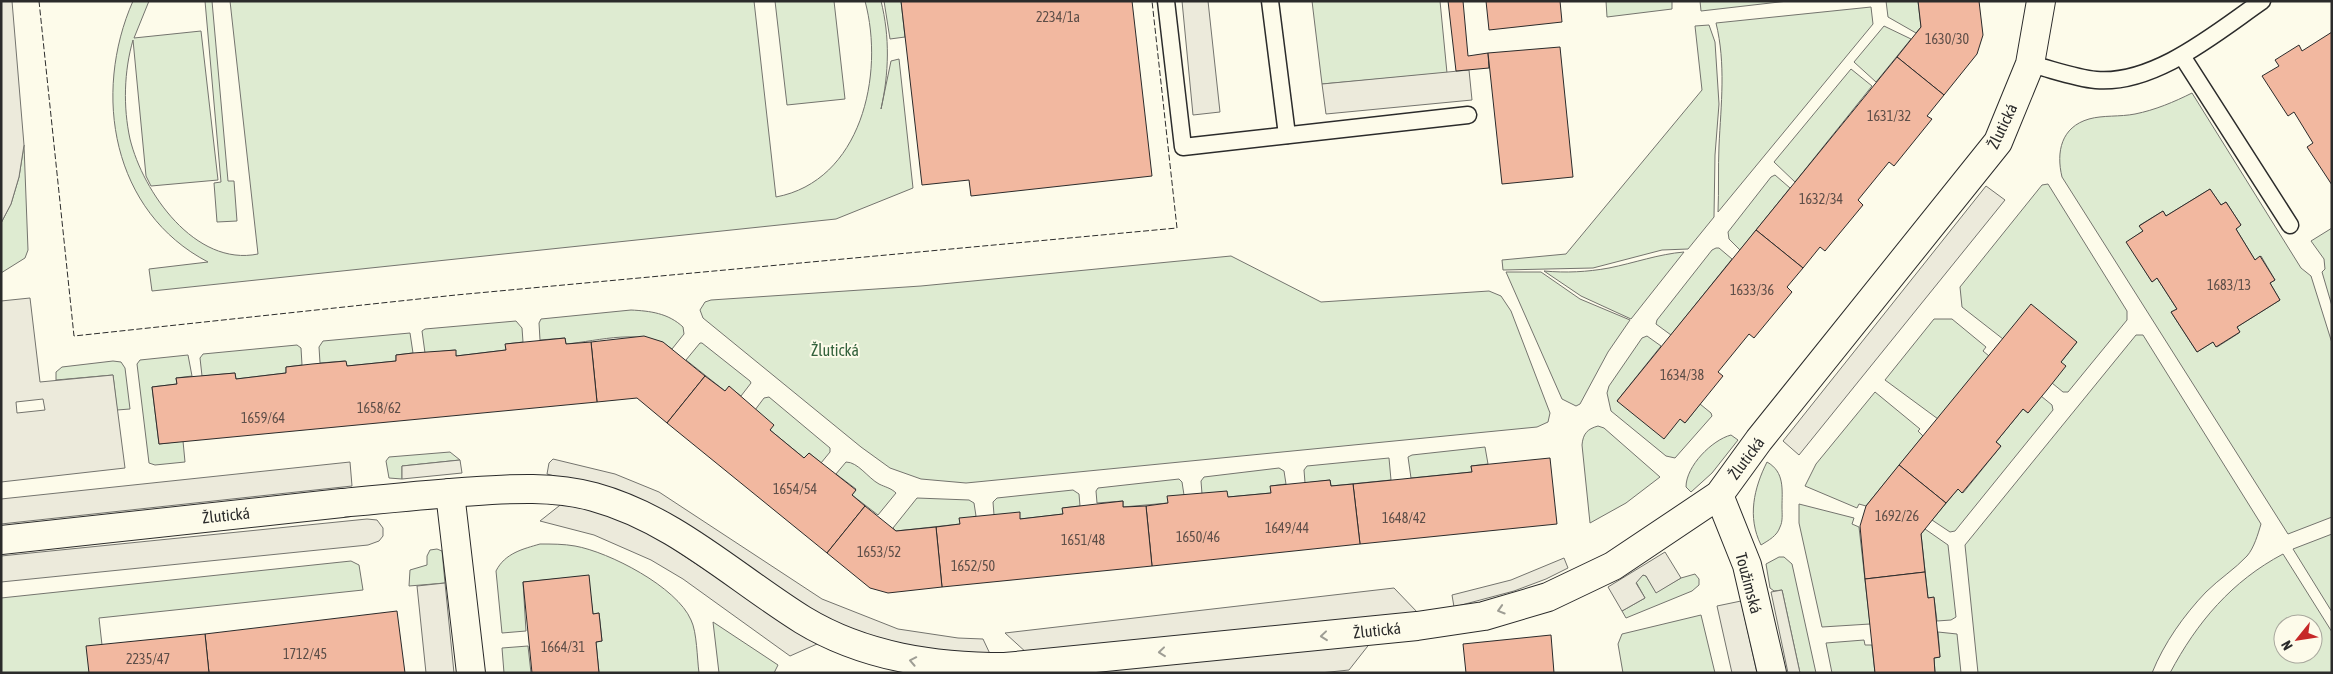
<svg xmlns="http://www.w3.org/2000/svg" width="2333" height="674" viewBox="0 0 2333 674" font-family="'Asap Condensed',sans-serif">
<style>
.green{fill:#deebd1;stroke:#74746e;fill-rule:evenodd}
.parking{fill:#eceadb;stroke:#74746e;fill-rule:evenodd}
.building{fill:#f2b8a0;stroke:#2b2b2b}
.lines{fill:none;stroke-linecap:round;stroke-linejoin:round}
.service-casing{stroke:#2b2b2b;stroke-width:19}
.minor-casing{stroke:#2b2b2b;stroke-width:30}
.service{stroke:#fdfbea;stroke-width:16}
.minor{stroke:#fdfbea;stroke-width:28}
.fence{stroke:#2b2b2b;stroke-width:1;stroke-dasharray:6 2.5;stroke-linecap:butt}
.oneway{stroke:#9e9d94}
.labels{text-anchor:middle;stroke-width:4;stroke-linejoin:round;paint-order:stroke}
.number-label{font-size:14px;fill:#5d4e48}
.street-label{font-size:16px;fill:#2b2b2b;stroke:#fdfbea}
.park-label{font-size:16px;fill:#34623c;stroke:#fdfbea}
</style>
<rect width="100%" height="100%" fill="#fdfbea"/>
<g class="green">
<path d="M133,1H149L134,38L201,31L218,180L151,186L146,176L133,40C124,71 123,107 130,139C143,192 195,267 258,254L230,1H754L776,197C861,181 885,75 865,1H881C890,37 889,73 881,109L891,61L899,59L913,188L836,219L152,291L149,269L208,262C112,212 92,94 133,1Z"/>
<polygon points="205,1 212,1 228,181 234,181 237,221 217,222 214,183 221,182"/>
<polygon points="775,1 834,1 845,99 787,105"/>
<polygon points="884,1 901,1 905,37 890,39"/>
<polygon points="1312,1 1440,1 1447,73 1322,84"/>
<polygon points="1606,1 1672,1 1672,9 1607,17"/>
<polygon points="1700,1 1788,1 1701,11"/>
<polygon points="1886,1 1918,1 1921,27 1916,33 1888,17"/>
<path d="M1871,7L1873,24L1718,212C1719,190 1718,168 1719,146C1721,104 1726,64 1716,23Z"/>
<polygon points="1709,25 1715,42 1719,104 1715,155 1714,217 1688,249 1662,250 1593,268 1503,270 1502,260 1566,254 1702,90 1695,26"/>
<polygon points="1884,26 1911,39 1876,82 1854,62"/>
<polygon points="1851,69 1872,86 1795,182 1774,162"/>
<path d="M2192,93L2301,268L2311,276L2332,343V517L2288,534L2062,177C2056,152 2061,127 2089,119C2103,115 2120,117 2135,114C2155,110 2174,102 2192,93ZM2210,189L2221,205L2226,202L2241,225L2236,229L2255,260L2261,256L2275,280L2270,283L2280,300L2237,327L2239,333L2217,347L2213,342L2197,352L2171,312L2177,309L2157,278L2152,282L2127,242L2143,231L2140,225L2163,211L2166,216Z"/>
<polygon points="24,145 28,250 25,258 1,273 1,223 11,204 19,177"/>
<polygon points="1775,175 1790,188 1740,250 1729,239 1728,232 1771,177"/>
<polygon points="2048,184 2127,311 2127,320 2068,392 2063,392 2052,383 2061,362 2077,342 2003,339 1962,307 1960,287 2042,185"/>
<polygon points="2332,228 2332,306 2322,272 2325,269 2324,259 2311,241"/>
<polygon points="1716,248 1719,248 1732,259 1671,335 1656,324 1657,320 1712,250"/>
<path d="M1684,252L1631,319L1581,296L1544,271C1566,273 1587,272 1609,268C1634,263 1659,254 1684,252Z"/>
<polygon points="1231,256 1321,302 1489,291 1501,296 1511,311 1550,413 1548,422 1537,427 966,483 921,479 890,468 861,447 703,318 700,310 705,302 711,300 921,286"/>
<polygon points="1506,272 1541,272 1580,299 1630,320 1608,352 1580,404 1576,406 1562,399"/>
<path d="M631,310C650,311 668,313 683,327L684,334L672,349C644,327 599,341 566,344L565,338L540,340L539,323L541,319Z"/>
<polygon points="1934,319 1952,319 1986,347 1983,351 1989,356 1938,419 1885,380"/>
<polygon points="516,321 522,328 523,342 506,344 506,350 456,356 455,350 425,353 422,331 425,329"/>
<polygon points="410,333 413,353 396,355 396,361 347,366 345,361 320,363 319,347 323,341"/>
<path d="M2136,335H2143L2261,524C2258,534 2254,548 2247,556C2235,569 2219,579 2206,592C2184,615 2164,643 2152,673H1978L1965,545Z"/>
<polygon points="1647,336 1661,346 1617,401 1680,419 1685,423 1700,404 1711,413 1712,416 1675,458 1666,456 1611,411 1607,393 1609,386 1642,338"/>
<polygon points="700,343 702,343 750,381 751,383 741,396 729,387 725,391 686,360"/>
<polygon points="297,345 301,348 302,365 286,367 286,373 236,379 235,373 202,376 200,358 203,354"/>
<polygon points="188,355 192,376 176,378 177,384 152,387 159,444 183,441 185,462 155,465 149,463 137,364 140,360"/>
<polygon points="113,361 121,362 125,368 130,409 117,410 113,375 56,380 56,372 62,367"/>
<polygon points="1875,392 1920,429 1918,431 1923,436 1866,506 1859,504 1857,508 1805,486 1816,464"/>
<polygon points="2041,396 2052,405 2053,410 1955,531 1950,532 1932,520 1958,489 1963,493 2001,446 1996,442 2023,409 2028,413"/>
<polygon points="769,397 830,448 830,452 821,463 809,453 804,458 770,430 755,410 764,398"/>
<path d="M1598,426L1604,428L1660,477L1626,503L1590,523L1582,445C1583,434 1587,429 1598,426Z"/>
<path d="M1731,435L1738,440L1712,473L1691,492L1686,487C1686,466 1712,440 1731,435Z"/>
<polygon points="1485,447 1488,464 1471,466 1472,472 1411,478 1408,457 1412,455"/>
<polygon points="450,452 460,460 402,466 402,479 389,478 386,461 389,457"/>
<polygon points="1389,458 1391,480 1331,486 1330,480 1305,483 1304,470 1307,466"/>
<path d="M846,462C858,462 868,478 879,484C885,487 891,488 896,493L878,515L852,495L856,489L836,474Z"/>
<path d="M1767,462C1785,472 1782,490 1782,507C1782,514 1783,521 1780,527C1777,536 1769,540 1761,545C1747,517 1754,488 1767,462Z"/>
<polygon points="1279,468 1284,471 1286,484 1271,486 1271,493 1228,497 1202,494 1201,481 1204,477"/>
<polygon points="1179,479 1182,482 1184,495 1168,503 1123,507 1123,501 1097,503 1096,491 1098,488"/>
<polygon points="1073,490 1079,494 1080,506 1063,508 1063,514 1020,519 994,515 993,502 997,498"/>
<polygon points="917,498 969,500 974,503 976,516 960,524 896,531 893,528"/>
<polygon points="1799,504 1854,518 1852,524 1859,527 1870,624 1822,627 1799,523"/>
<polygon points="1925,529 1948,545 1956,617 1951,620 1937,621 1934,598 1928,598 1921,534"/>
<polygon points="2332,534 2332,612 2293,549"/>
<path d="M540,544C552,544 564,544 575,546C609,552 677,587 691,620C697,632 697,658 699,673H599L596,642L602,641L599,613L593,614L588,576L523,582L526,631L502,633L496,571C505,553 523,549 540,544Z"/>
<polygon points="437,549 442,551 445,583 409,586 410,570 427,565 427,556 430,550"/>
<path d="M2283,554L2332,632V673H2170C2197,622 2232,581 2283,554ZM2283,624H2313V654H2283Z"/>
<polygon points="1779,557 1784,557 1792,564 1816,673 1800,673 1782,590 1774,591 1770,588 1766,564"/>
<polygon points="351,561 359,565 363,590 99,618 102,645 89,673 1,673 1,598"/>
<polygon points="1695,574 1699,579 1699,585 1692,591 1626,618 1622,611 1645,598 1636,582 1643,575 1646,576 1656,592 1681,578"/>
<polygon points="1701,615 1715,673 1623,673 1618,644 1622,634"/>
<polygon points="713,622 778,665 774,673 719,673"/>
<polygon points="1938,632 1957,634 1961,673 1935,673 1934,658 1940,657"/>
<polygon points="1864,640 1865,645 1872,645 1875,673 1832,673 1826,643"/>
<polygon points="528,646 531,673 504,673 502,648"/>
</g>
<g class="parking">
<polygon points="1,1 12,1 24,145 19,177 11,204 1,223"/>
<polygon points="1182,1 1208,1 1220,112 1193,115"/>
<polygon points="1469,70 1472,100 1326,114 1322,84"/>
<polygon points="1986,186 2005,200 1799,455 1783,441"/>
<path d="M30,298L40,382L113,375L125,468L1,482V301ZM43,399L45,410L17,413L16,402Z"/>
<polygon points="553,459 615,474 659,492 822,599 898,629 958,638 983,639 991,656 953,656 851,633 587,485 547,474 549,463"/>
<polygon points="460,460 462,473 402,479 402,466"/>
<polygon points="350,462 352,486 1,524 1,499"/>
<polygon points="564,502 606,513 648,532 817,644 790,656 683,579 651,560 594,535 540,521"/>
<polygon points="367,519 377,520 383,528 383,536 379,541 368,545 1,582 1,556"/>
<polygon points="1665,552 1681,578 1656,593 1646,576 1643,575 1636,583 1645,598 1622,611 1608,587"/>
<polygon points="1564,558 1568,568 1546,579 1514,591 1454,607 1452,595 1511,580"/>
<polygon points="445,583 454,673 426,673 417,586"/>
<polygon points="1394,588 1419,614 1028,654 1005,633"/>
<polygon points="1782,590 1800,673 1788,673 1771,592"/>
<polygon points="1741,601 1757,673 1732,673 1717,606"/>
<polygon points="1371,642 1349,670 1320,673 1067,673"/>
</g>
<g class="building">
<polygon points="901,1 1132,1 1152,176 971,196 969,180 922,185"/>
<polygon points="1448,1 1463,1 1468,56 1488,53 1489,68 1456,71"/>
<polygon points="1486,1 1560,1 1562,22 1489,30"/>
<polygon points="1918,1 1979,1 1983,35 1977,54 1944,95 1897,57 1921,27"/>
<polygon points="2332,32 2332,185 2307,147 2313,143 2294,112 2288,116 2262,76 2279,66 2275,60 2299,45 2302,51"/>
<polygon points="1560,47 1573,177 1502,184 1488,53"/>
<polygon points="1897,57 1944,95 1927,116 1932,119 1894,166 1889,162 1858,200 1863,205 1825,251 1820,247 1803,268 1756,230"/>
<polygon points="2210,189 2221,205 2226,202 2241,225 2236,229 2255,260 2260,256 2275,280 2270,283 2280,300 2237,327 2240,332 2216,347 2213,342 2197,352 2171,312 2177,309 2157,278 2152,282 2126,242 2143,231 2139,226 2163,211 2166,216"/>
<polygon points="1756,230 1803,268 1787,287 1792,292 1754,338 1749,334 1718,372 1723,376 1685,423 1680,419 1664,439 1617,401"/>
<polygon points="2031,304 2077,342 2061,362 2066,366 2047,390 2028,413 2023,409 1996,442 2001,446 1962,493 1958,489 1946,503 1899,465"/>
<polygon points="644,336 663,342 705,376 667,423 637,398 597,402 591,342"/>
<polygon points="565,338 566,344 591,342 597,402 159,444 152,387 177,384 176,378 235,373 236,379 286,373 286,367 312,364 346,361 347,366 396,361 396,355 413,353 456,350 456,356 506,350 505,344"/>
<polygon points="705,376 725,391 729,386 774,425 770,430 804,458 809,453 856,490 852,495 865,506 827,553 667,423"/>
<polygon points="1550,458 1557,524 1360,544 1353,484 1472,472 1471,466"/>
<polygon points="1899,465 1946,503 1921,534 1925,572 1865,579 1860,526 1866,506"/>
<polygon points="1330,480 1331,486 1353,484 1360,544 1152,566 1146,506 1168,503 1167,496 1227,491 1228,497 1271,493 1270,486"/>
<polygon points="1123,501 1123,507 1146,506 1152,566 942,587 936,527 960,524 959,518 1020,512 1020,519 1063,514 1062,508"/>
<polygon points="865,506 896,531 936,527 942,587 888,593 870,588 827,553"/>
<polygon points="1925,572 1928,598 1934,597 1940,657 1934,658 1935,673 1875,673 1865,579"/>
<polygon points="589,575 593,614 599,613 602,641 596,642 599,673 532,673 523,582"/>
<polygon points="397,611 405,673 209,673 205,634"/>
<polygon points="205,634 209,673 89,673 86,646"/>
<polygon points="1551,635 1554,673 1466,673 1463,644"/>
</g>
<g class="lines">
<defs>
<g id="service">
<polyline points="1166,1 1183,147 1468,115"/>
<polyline points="1270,1 1287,135"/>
<polyline points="2182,56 2290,225"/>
<path d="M2030,64C2051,69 2075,78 2096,80C2155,85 2217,32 2262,1"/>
</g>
<g id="minor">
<polyline points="450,493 471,673"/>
<polyline points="1719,495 1747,565 1772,673"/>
<path d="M1,540C115,527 229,515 342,503C383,499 423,495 463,492C507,489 552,485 594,497C674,519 734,577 803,620C864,657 935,667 1005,667L1417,626L1484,616L1548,597L1613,566L1719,495L1759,440L1998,142L2030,64L2041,1"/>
</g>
</defs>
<use href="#service" class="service-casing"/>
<use href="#minor" class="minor-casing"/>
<use href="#service" class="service"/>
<use href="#minor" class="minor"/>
<polyline class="fence" points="39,1 74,336 456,295 1177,228 1152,1"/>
</g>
<defs><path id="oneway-chevron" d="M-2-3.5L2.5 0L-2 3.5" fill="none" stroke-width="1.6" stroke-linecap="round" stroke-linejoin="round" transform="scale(1.25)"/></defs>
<g class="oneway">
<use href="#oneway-chevron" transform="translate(1501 610) rotate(163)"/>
<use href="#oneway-chevron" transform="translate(1324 636) rotate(174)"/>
<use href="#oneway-chevron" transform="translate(1162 652) rotate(174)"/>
<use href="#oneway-chevron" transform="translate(913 661) rotate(-169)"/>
</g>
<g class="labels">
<g class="number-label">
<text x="1058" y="22">2234/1a</text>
<text x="1947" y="44">1630/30</text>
<text x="1889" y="121">1631/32</text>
<text x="1821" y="204">1632/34</text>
<text x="2229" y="290">1683/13</text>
<text x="1752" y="295">1633/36</text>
<text x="1682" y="380">1634/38</text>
<text x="379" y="413">1658/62</text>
<text x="263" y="423">1659/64</text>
<text x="795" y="494">1654/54</text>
<text x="1897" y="521">1692/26</text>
<text x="1404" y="523">1648/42</text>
<text x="1287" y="533">1649/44</text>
<text x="1198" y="542">1650/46</text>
<text x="1083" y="545">1651/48</text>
<text x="879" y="557">1653/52</text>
<text x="973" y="571">1652/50</text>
<text x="563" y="652">1664/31</text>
<text x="305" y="659">1712/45</text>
<text x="148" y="664">2235/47</text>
</g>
<g class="street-label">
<text transform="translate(2002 126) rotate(-64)" y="6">Žlutická</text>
<text transform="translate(1746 458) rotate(-53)" y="6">Žlutická</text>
<text transform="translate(226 515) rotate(-6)" y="6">Žlutická</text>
<text transform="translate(1749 583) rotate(75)" y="6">Toužimská</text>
<text transform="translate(1377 630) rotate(-6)" y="6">Žlutická</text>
</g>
<g class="park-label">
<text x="835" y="356">Žlutická</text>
</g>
</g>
<rect width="2333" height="674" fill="none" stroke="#2b2b2b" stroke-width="5"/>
<g transform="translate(2298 639) rotate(240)"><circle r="24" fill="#fdfbea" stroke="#a9a89e"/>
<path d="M0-4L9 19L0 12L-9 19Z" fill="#c62828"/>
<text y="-8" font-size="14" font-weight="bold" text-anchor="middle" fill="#2b2b2b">N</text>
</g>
</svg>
